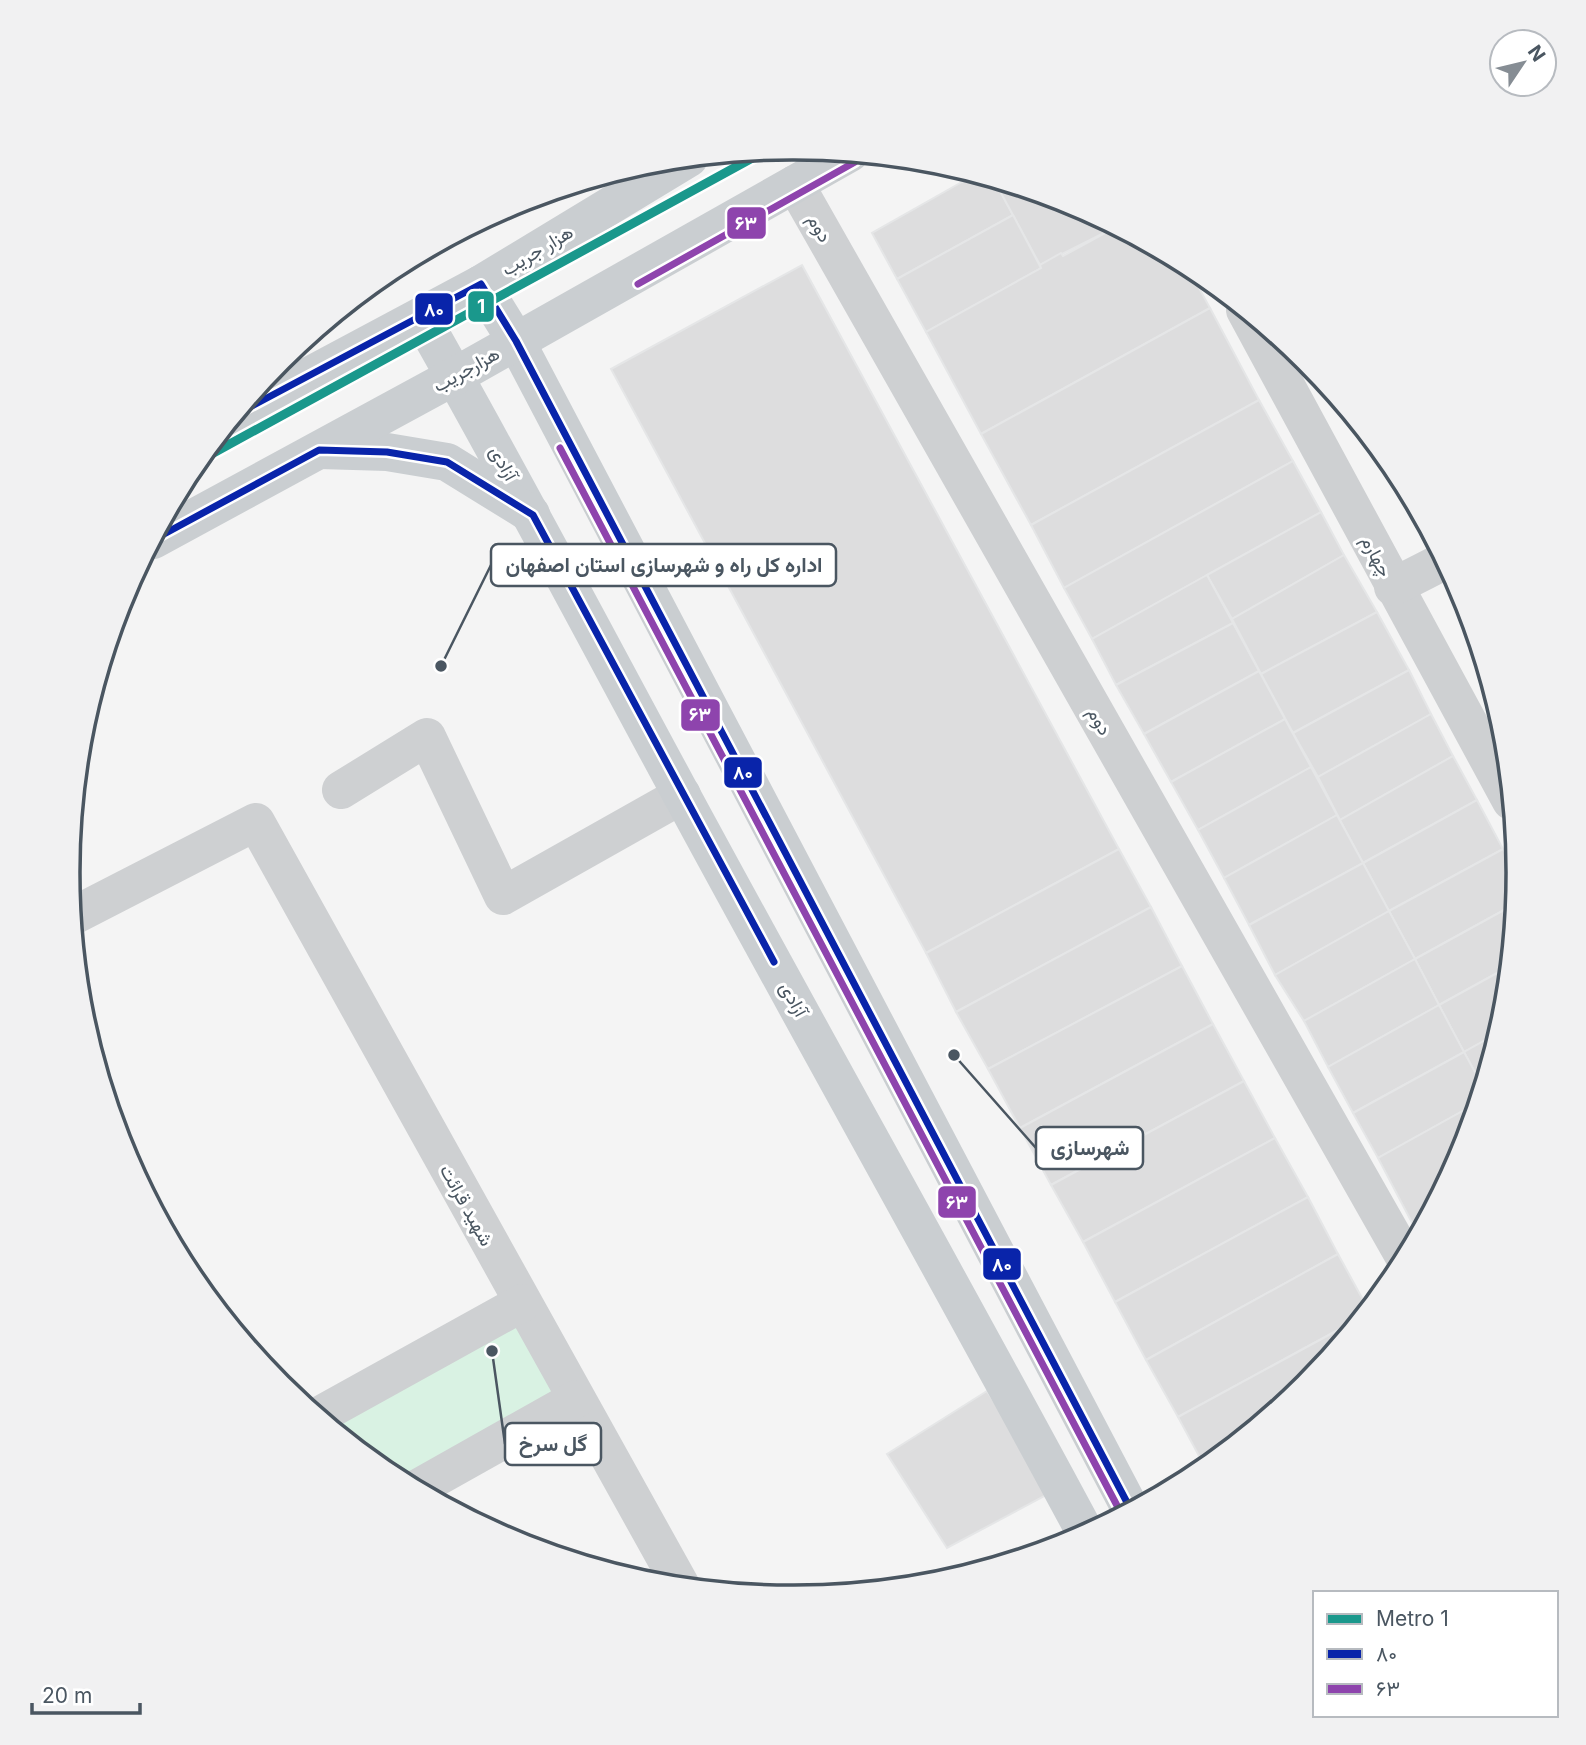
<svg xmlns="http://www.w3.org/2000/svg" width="1586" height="1745" viewBox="0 0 1586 1745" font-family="Inter,Vazirmatn,sans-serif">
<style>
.green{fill:#d9f2e3}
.building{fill:#ddddde;stroke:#e5e6e7;stroke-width:2}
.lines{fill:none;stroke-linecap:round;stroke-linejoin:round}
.minor{stroke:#ced0d2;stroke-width:38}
.major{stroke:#caced1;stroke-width:38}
.bus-1-casing{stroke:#fff;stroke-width:12}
.bus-2-casing{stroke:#fff;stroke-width:12}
.bus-1{stroke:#0924aa;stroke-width:7}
.bus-2{stroke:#8e44ad;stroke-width:7}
.metro-1-casing{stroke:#fff;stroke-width:14}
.metro-1{stroke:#1a988c;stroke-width:9}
.labels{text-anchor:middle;stroke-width:6;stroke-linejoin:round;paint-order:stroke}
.street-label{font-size:19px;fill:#4a5661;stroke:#fff}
.rim{fill:none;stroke:#4a5661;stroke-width:3.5}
.leader{fill:none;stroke:#4a5661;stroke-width:2.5}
.callout-dot{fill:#4a5661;stroke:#fff;stroke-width:2.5}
.callout{fill:#fff;stroke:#4a5661;stroke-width:2.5}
.callout-label{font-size:21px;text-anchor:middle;font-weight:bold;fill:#4a5661}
.line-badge{stroke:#fff;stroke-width:2.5}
.badge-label{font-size:19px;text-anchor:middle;font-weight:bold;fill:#fff}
</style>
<rect width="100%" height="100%" fill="#f4f4f4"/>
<polygon class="green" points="522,1303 576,1399 416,1489 390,1475 318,1416"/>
<g class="building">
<polygon points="976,174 994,180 1013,215 897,279 872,233"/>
<polygon points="994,180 1071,203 1116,227 1040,265"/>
<polygon points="1013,215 1041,268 926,332 897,279"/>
<polygon points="1116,227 1187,266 1210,308 981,434 926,332 1041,268 1040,265 1061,253 1063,256"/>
<polygon points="802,265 1119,849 926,953 611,369"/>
<polygon points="1210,308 1259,400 1031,525 981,434"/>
<polygon points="1259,400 1293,461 1064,588 1031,525"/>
<polygon points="1293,461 1321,512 1092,639 1064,588"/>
<polygon points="1321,512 1344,555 1232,619 1207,575"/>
<polygon points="1344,555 1377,612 1261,674 1232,619"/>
<polygon points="1207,575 1233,623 1116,685 1092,639"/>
<polygon points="1377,612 1409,670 1293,733 1261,674"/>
<polygon points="1233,623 1259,671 1144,734 1116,685"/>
<polygon points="1409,670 1431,714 1318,777 1293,733"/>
<polygon points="1259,671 1285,719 1171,782 1144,734"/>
<polygon points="1431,714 1453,756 1340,820 1318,777"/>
<polygon points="1285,719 1311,767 1198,830 1171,782"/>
<polygon points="1453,756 1477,800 1363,863 1340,820"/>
<polygon points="1311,767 1337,815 1224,878 1198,830"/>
<polygon points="1477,800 1503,849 1389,911 1363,863"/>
<polygon points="1337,815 1363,863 1249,925 1224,878"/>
<polygon points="1119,849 1151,907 956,1012 926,953"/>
<polygon points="1503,849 1518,875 1515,904 1415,959 1389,911"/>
<polygon points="1363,863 1389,911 1275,975 1249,925"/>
<polygon points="1515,904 1508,967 1439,1005 1415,959"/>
<polygon points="1151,907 1182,966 988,1069 956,1012"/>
<polygon points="1389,911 1415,959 1304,1021 1275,975"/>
<polygon points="1415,959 1439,1005 1328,1067 1304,1021"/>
<polygon points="1182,966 1213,1024 1020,1128 988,1069"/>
<polygon points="1508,967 1504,1014 1498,1033 1464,1052 1439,1005"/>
<polygon points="1439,1005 1464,1052 1353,1113 1328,1067"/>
<polygon points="1213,1024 1244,1081 1051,1185 1020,1128"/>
<polygon points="1498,1033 1482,1085 1464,1052"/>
<polygon points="1464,1052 1482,1085 1477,1103 1378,1158 1353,1113"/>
<polygon points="1244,1081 1275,1138 1083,1242 1051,1185"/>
<polygon points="1477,1103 1462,1150 1418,1234 1378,1158"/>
<polygon points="1275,1138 1308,1197 1115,1302 1083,1242"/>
<polygon points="1308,1197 1338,1254 1146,1360 1115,1302"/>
<polygon points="1338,1254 1368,1309 1362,1317 1178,1417 1146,1360"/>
<polygon points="1362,1317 1305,1385 1205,1467 1178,1417"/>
<polygon points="987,1391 1052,1492 947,1548 887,1454"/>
</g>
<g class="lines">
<g class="minor">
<polyline points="795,184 1405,1258"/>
<polyline points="1245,310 1511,801"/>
<polyline points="1393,587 1444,561"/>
<polyline points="341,790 427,737 503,896 682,795"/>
<polyline points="73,916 256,822 681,1586"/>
<polyline points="318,1416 522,1303"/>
<polyline points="416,1489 576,1399"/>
</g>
<g class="major">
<polyline points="481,284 516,341 1131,1510"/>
<path d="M421,317C511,475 595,635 681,794C815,1042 953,1286 1086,1534"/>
<polyline points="234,416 481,284 689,158"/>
<polyline points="320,450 387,452 447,462 531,514"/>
<polyline points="153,540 455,376 850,153"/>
</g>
<defs>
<g id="bus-1">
<polyline points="235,415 481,284 516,341 1131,1510"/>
<polyline points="153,540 319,450 387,452 447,462 533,515 774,962"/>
</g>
<g id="bus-2">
<polyline points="638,284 855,162"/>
<polyline points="560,448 1122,1515"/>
</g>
</defs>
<use href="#bus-1" class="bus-1-casing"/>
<use href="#bus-2" class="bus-2-casing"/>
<use href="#bus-1" class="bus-1"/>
<use href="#bus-2" class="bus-2"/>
<defs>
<polyline id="metro-1" points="197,462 765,151"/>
</defs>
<use href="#metro-1" class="metro-1-casing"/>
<use href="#metro-1" class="metro-1"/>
</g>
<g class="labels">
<g class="street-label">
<text transform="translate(820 228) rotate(60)" y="7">دوم</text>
<text transform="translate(537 250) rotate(-31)" y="7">هزار جریب</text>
<text transform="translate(466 369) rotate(-29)" y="7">هزارجریب</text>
<text transform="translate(504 463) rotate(61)" y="7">آزادی</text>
<text transform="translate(1377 556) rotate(62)" y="7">چهارم</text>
<text transform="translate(1100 721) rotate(60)" y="7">دوم</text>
<text transform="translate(794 999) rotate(61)" y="7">آزادی</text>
<text transform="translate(467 1205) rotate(61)" y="7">شهید قرائت</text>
</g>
</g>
<path d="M0 0H1586V1745H0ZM792 160H794A712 712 0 0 1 1506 872V873A712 712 0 0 1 794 1585H792A712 712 0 0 1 80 873V872A712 712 0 0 1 792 160Z" fill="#f1f1f2" fill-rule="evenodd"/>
<path class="rim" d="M792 160H794A712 712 0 0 1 1506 872V873A712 712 0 0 1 794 1585H792A712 712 0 0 1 80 873V872A712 712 0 0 1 792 160Z"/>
<path class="leader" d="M441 666L491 565M954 1055L1036 1148M492 1351L505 1444"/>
<g class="callout-dot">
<circle cx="441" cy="666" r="7"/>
<circle cx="954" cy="1055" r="7"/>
<circle cx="492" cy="1351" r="7"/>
</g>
<g class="callout">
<rect x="491" y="544" width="345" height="42" rx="7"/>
<rect x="1036" y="1127" width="107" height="42" rx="7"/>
<rect x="505" y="1423" width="96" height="42" rx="7"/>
</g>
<g class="callout-label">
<text x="664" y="572">اداره کل راه و شهرسازی استان اصفهان</text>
<text x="1090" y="1155">شهرسازی</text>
<text x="553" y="1451">گل سرخ</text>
</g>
<g class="line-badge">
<rect x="726" y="206" width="41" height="34" rx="7" fill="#8e44ad"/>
<rect x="467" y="290" width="28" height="33" rx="7" fill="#1a988c"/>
<rect x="414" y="292" width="40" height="34" rx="7" fill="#0924aa"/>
<rect x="680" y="698" width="41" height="34" rx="7" fill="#8e44ad"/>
<rect x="723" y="756" width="40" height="33" rx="7" fill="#0924aa"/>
<rect x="937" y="1185" width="40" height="34" rx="7" fill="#8e44ad"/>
<rect x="982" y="1247" width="40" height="34" rx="7" fill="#0924aa"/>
</g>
<g class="badge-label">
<text x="746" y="230">۶۳</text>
<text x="481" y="313">1</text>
<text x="434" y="316">۸۰</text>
<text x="700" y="721">۶۳</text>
<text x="743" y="779">۸۰</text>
<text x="957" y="1209">۶۳</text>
<text x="1002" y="1271">۸۰</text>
</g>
<rect x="1313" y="1591" width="245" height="126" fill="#ffffff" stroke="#b7bbc0" stroke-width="2"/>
<rect x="1327" y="1614" width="35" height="10" fill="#1a988c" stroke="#b7bbc0" stroke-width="2"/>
<text x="1376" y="1626" font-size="21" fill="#4a5661">Metro 1</text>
<rect x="1327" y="1649" width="35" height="10" fill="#0924aa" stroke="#b7bbc0" stroke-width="2"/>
<text x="1376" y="1661" font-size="21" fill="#4a5661">۸۰</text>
<rect x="1327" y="1684" width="35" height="10" fill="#8e44ad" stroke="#b7bbc0" stroke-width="2"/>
<text x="1376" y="1696" font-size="21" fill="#4a5661">۶۳</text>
<g transform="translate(1523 63) rotate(55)"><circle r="33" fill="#ffffff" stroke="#b7bbc0" stroke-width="2"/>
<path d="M0-5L12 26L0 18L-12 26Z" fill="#868d94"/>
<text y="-10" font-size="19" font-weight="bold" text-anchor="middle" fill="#4a5661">N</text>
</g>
<path d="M32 1703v10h108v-10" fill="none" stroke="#4a5661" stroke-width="3.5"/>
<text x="42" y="1703" font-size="21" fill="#4a5661" stroke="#ffffff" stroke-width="5" paint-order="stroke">20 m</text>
</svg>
